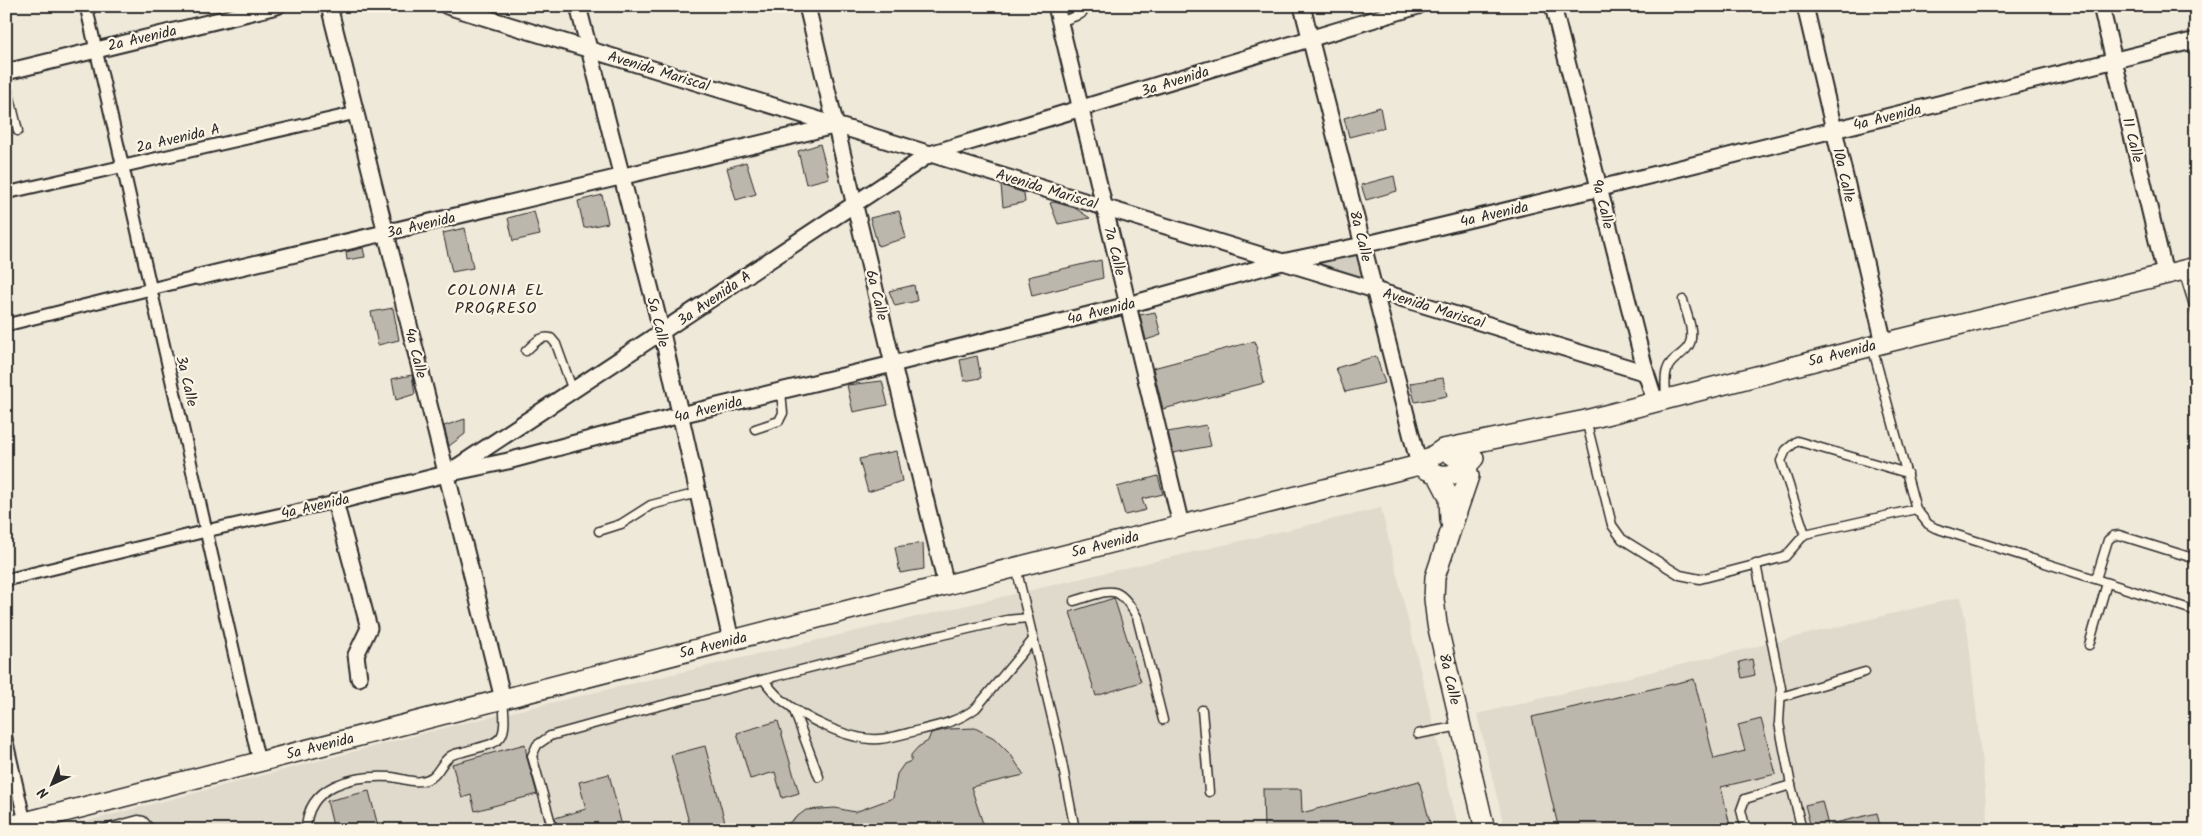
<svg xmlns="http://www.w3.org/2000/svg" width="2202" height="836" viewBox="0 0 2202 836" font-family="Kalam,sans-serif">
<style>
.built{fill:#e0dacc}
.green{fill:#d2cdc0;stroke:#7e7c76}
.building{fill:#bcb7ac;stroke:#2b2b2b}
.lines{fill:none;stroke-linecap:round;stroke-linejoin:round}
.service-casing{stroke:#2b2b2b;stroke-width:11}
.pedestrian-casing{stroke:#2b2b2b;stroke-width:15}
.minor-casing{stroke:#2b2b2b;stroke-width:19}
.tertiary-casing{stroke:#2b2b2b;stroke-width:22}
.service{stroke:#fcf5e5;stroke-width:8}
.pedestrian{stroke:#fcf5e5;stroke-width:11}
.minor{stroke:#fcf5e5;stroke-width:15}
.tertiary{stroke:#fcf5e5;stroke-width:19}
.labels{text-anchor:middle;stroke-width:4.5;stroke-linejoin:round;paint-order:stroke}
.street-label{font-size:15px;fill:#2b2b2b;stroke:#fcf5e5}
.neighbourhood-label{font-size:16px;letter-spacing:1px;fill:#2b2b2b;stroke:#fcf5e5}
</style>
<rect width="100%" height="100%" fill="#efe9da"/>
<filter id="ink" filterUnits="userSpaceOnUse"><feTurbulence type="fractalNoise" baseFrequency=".02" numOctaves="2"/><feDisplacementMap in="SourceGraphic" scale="10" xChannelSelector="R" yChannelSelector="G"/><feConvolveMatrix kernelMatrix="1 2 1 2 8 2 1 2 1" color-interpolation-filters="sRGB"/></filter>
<g filter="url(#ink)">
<g class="built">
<polygon points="1381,508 1459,830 53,830 456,725"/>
<polygon points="1961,597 1968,634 1989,830 1505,830 1477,714"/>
</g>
<polygon class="green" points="1361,250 1368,289 1303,269"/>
<g class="building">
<polygon points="1380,107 1384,128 1349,137 1344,118"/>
<polygon points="820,144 829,178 806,184 798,151"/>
<polygon points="746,162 756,194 736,200 727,168"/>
<polygon points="1394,176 1397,191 1366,200 1361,185"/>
<polygon points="1001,185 1024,193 1025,202 1003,207"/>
<polygon points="602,195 608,223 584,228 578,201"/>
<polygon points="1054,202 1075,208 1090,218 1058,224 1050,203"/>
<polygon points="534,211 540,235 513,241 508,218"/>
<polygon points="899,211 906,238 878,246 870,218"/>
<polygon points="465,228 473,268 452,272 443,233"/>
<polygon points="363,248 365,257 347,260 346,252"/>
<polygon points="1101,260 1103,278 1032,296 1028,277"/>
<polygon points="914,285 917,301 895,306 889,291"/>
<polygon points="393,308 399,340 378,345 371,312"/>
<polygon points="1155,312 1161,335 1146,340 1140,315"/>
<polygon points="1255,341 1264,383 1163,409 1153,368"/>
<polygon points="977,356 981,378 964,381 960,360"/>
<polygon points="1376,356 1385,383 1345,392 1336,368"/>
<polygon points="412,375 415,394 396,400 392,379"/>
<polygon points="1443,378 1447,396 1415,402 1410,383"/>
<polygon points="882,381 888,405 853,412 847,385"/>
<polygon points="465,419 465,434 449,446 444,426"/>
<polygon points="1206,425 1211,446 1173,453 1168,432"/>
<polygon points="896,451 902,481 868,492 859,459"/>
<polygon points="1158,476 1163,494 1142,499 1146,510 1125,515 1117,487"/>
<polygon points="923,543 924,569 900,573 895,547"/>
<polygon points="1114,598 1141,682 1096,696 1070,612"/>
<polygon points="1752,659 1755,675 1742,678 1739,662"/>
<polygon points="1694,679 1714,759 1745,751 1738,725 1761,719 1776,774 1721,787 1731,830 1559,830 1532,717"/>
<polygon points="778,721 799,793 782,798 775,772 750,779 737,733"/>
<polygon points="975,728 994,738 1011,755 1024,775 971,787 985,830 779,830 806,810 835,808 855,812 893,798 897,774 904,764 911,761 911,755 918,747 928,741 931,733 949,729"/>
<polygon points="525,744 527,758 537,794 475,811 471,795 462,798 452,764"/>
<polygon points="705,746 727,830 691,830 671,755"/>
<polygon points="609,774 623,830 558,830 555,818 586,809 579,782"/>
<polygon points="1419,781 1432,830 1264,830 1263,789 1301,789 1302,813"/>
<polygon points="369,791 379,830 334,830 327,801"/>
<polygon points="1822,801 1829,830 1815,830 1813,823 1810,824 1805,805"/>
<polygon points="1877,813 1881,830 1831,830 1831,824"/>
</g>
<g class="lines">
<defs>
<g id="service">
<polyline points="1060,22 1081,14 1087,6"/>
<polyline points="6,81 18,131"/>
<polyline points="2183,270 2196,312"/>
<polyline points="1872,346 1916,509 1928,524 1935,528 2196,611"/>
<path d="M526,351C534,344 540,335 551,338L556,344L573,391"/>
<path d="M1666,398C1666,390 1664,378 1667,370C1670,357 1689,354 1691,339C1693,327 1686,313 1683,300"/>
<polyline points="1586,420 1612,525 1622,539 1680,575 1700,579 1785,557 1805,534 1916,509"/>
<polyline points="755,429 779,421 783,413 781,391"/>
<polyline points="599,531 621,524 651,505 698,493"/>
<polyline points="1805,534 1781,461 1786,450 1797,441 1907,473"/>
<polyline points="1756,564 1781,688 1779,723 1791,785"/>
<polyline points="1016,567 1059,747 1075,830"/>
<polyline points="2096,579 2108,540 2113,536 2119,535 2196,559"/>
<path d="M1074,601C1110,591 1117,581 1137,617L1163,720"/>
<polyline points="2089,645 2107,583"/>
<path d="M764,680C769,687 775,694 782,700C804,718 849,741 879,739C892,738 907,733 920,730C941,725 959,721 976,708L1032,641"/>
<polyline points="1781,697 1865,672"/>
<polyline points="793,708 819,777"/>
<polyline points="1202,710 1209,792"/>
<polyline points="1418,734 1460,726"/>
<polyline points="101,830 138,820 143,821 151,830"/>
<path d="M306,830C307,784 354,775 391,777C401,778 412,783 421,781C439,778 437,767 449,757C452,754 458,753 463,752C501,741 508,745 503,701"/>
<polyline points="553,830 532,756 537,745 550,736 651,708 903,644 1007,620 1028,618"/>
<polyline points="1746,830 1741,810 1745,799 1791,785 1802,830"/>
</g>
<g id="pedestrian">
<polyline points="86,6 259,762"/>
<polyline points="6,193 356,113"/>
<polyline points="6,325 199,277"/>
<polyline points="6,580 206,531 335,502"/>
<polyline points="6,738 25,822"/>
</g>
<g id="minor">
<polyline points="329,6 503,699"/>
<polyline points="447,6 1646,373"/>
<polyline points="578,6 662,333 731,640"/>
<polyline points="807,6 946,585"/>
<polyline points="1056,6 1181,525"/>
<polyline points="1302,6 1419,465"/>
<polyline points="1553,6 1646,373 1655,401"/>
<polyline points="1805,6 1884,343"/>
<polyline points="2101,6 2165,274"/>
<polyline points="6,72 277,6"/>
<polyline points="199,277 834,126"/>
<polyline points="454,469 930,154 1418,6"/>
<polyline points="359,678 356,655 369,628 335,502 446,474 508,461 680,415 893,364 1128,305 1282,262 1363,245 1600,188 2196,40"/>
</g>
<g id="tertiary">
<path d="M1443,449C1454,456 1467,463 1469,476L1435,577L1434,599L1437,624L1485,830"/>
<path d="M1419,465C1442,481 1457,478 1474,458"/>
<polyline points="1437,474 1449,497 1450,520"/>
<polyline points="6,827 946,585 1419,465 1443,449 1586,420 1884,343 2196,267"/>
</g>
</defs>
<use href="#service" class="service-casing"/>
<use href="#pedestrian" class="pedestrian-casing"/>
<use href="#minor" class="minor-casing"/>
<use href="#tertiary" class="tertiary-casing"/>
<use href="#service" class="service"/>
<use href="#pedestrian" class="pedestrian"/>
<use href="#minor" class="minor"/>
<use href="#tertiary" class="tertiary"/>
</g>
</g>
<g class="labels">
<g class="street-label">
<text transform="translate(142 38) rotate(-13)" y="5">2a Avenida</text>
<text transform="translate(659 71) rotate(17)" y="5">Avenida Mariscal</text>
<text transform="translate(1175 81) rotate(-17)" y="5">3a Avenida</text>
<text transform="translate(1887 117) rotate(-14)" y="5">4a Avenida</text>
<text transform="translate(178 138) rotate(-13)" y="5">2a Avenida A</text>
<text transform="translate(2133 140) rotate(76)" y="5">11 Calle</text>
<text transform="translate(1844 175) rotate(77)" y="5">10a Calle</text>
<text transform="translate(1047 189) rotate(17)" y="5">Avenida Mariscal</text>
<text transform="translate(1603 204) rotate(76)" y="5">9a Calle</text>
<text transform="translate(1494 214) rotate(-13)" y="5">4a Avenida</text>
<text transform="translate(421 225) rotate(-13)" y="5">3a Avenida</text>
<text transform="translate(1361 236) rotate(76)" y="5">8a Calle</text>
<text transform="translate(1115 251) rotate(76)" y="5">7a Calle</text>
<text transform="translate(877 295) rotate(76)" y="5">6a Calle</text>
<text transform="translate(714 298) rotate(-34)" y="5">3a Avenida A</text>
<text transform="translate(1434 308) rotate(17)" y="5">Avenida Mariscal</text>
<text transform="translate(1101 311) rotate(-14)" y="5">4a Avenida</text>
<text transform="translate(658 322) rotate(76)" y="5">5a Calle</text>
<text transform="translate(416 353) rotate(76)" y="5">4a Calle</text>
<text transform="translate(1842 353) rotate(-14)" y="5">5a Avenida</text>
<text transform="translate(187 381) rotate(77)" y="5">3a Calle</text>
<text transform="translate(708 409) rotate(-14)" y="5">4a Avenida</text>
<text transform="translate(315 506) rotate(-13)" y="5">4a Avenida</text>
<text transform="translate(1105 544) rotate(-14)" y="5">5a Avenida</text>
<text transform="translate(713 645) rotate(-14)" y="5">5a Avenida</text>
<text transform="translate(1450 679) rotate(77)" y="5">8a Calle</text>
<text transform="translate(320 746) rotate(-14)" y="5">5a Avenida</text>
</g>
<g class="neighbourhood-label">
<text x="496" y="295">COLONIA EL<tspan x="496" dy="18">PROGRESO</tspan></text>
</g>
</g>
<rect width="2202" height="836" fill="none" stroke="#fcf5e5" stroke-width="25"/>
<rect x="12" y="12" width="2177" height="811" fill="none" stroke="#2b2b2b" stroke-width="2" filter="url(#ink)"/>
<g transform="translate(52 784) rotate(224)" stroke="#fcf5e5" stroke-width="4" paint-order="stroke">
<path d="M0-4L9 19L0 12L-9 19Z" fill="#2b2b2b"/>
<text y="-8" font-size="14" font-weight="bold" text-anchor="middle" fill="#2b2b2b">N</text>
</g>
</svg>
